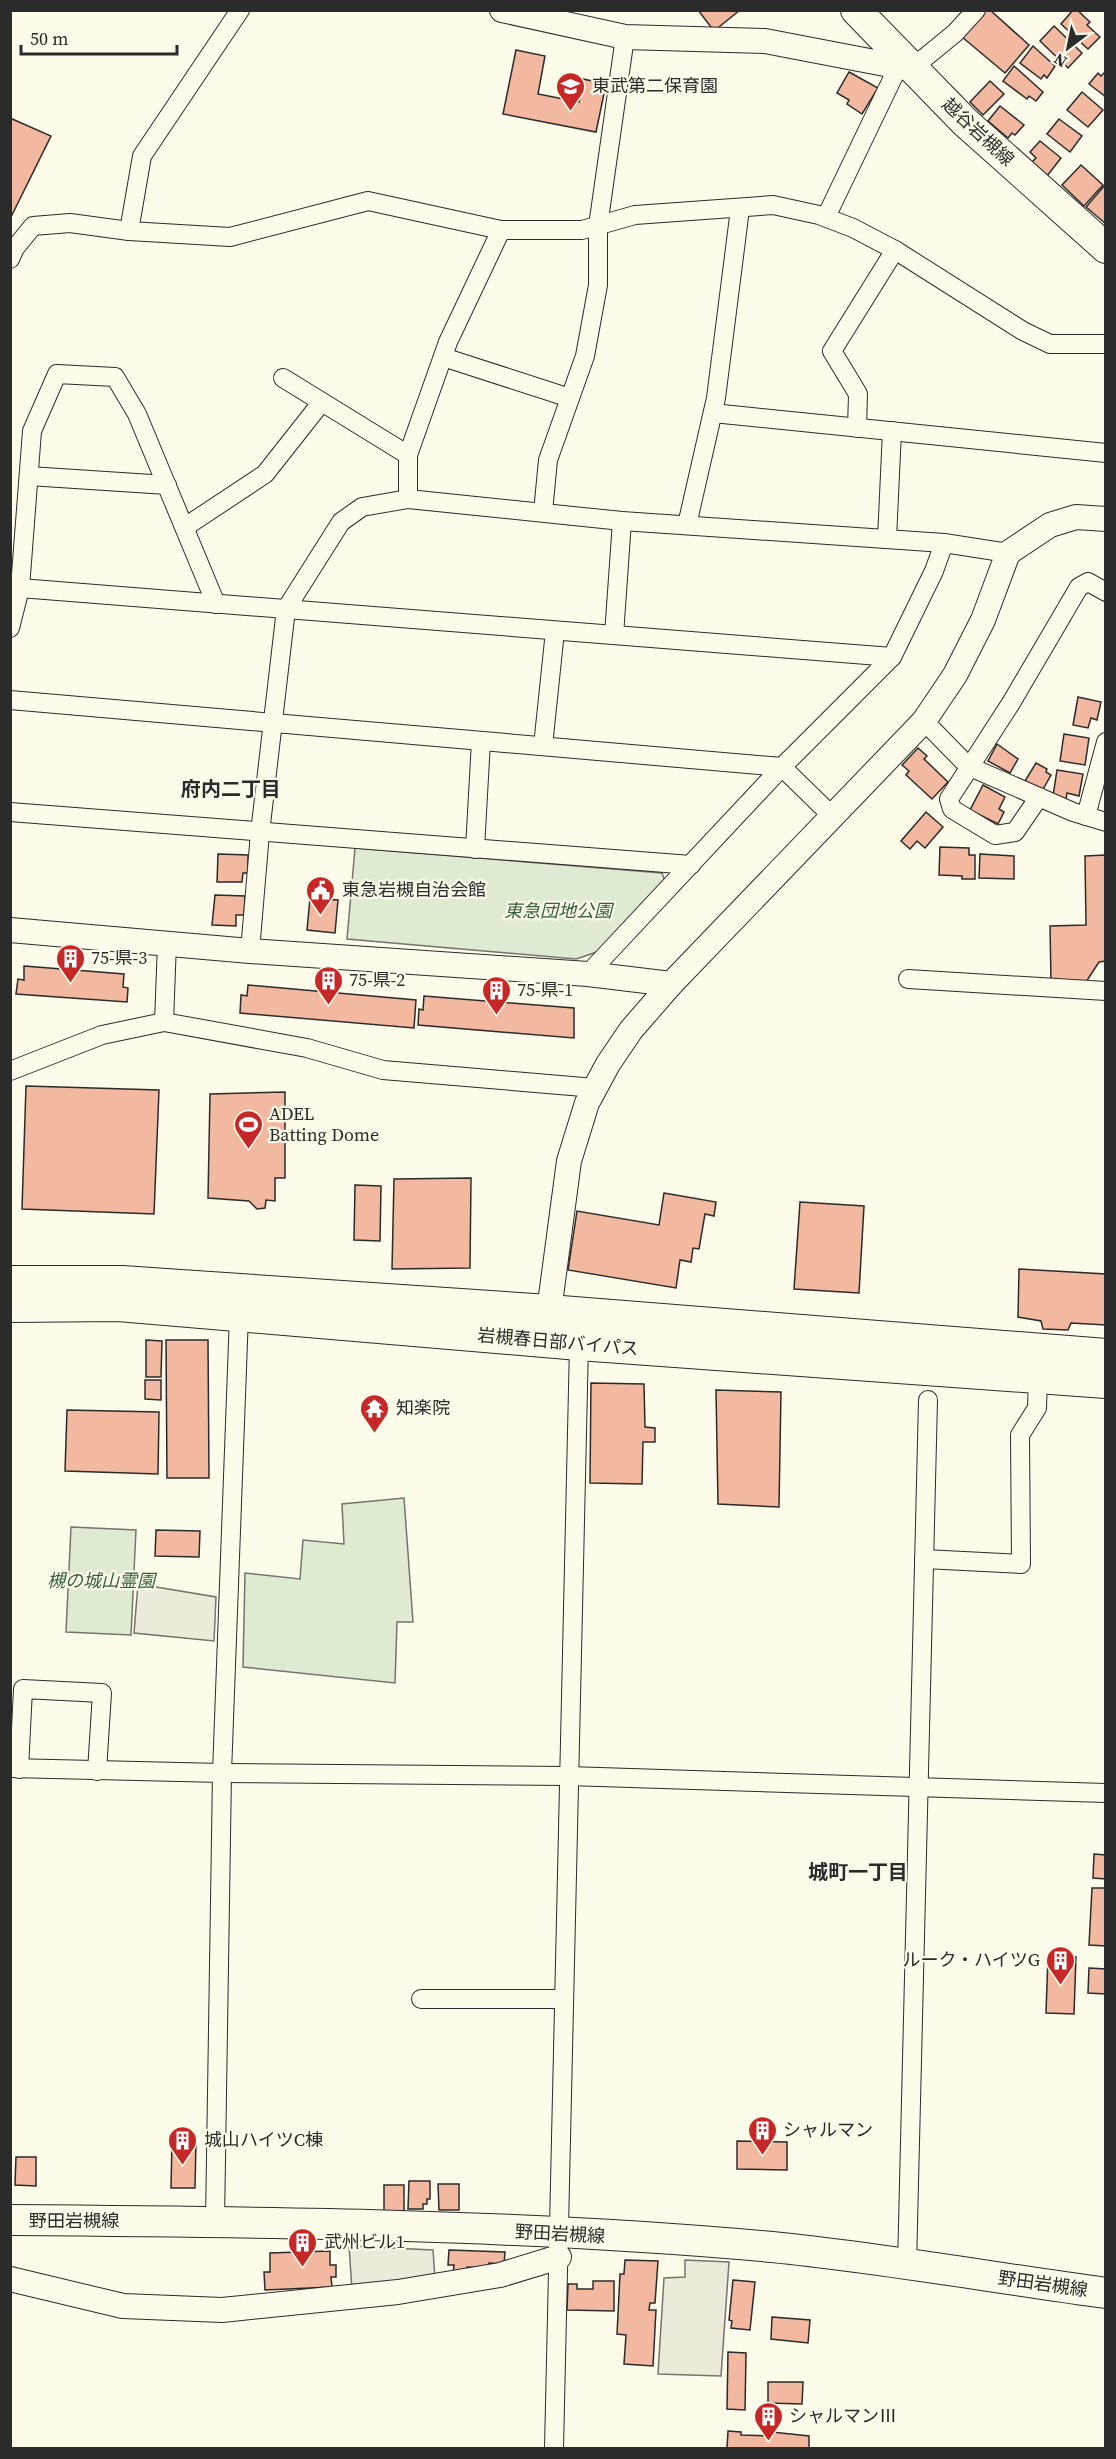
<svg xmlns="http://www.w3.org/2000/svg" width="1116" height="2459" viewBox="0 0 1116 2459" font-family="'Source Serif 4','Noto Sans JP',serif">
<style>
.green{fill:#deebd1;stroke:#74746e;stroke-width:1.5}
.parking{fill:#eceadb;stroke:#74746e;stroke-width:1.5}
.building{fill:#f2b8a0;stroke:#2b2b2b;stroke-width:1.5}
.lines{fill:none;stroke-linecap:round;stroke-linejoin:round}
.minor-casing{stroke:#2b2b2b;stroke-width:20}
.tertiary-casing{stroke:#2b2b2b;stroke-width:26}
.primary-casing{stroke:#2b2b2b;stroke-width:32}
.trunk-casing{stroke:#2b2b2b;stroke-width:34}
.minor{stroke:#fdfbea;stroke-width:18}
.tertiary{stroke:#fdfbea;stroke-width:24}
.primary{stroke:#fdfbea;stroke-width:30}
.trunk{stroke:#fdfbea;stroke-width:32}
.labels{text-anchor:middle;stroke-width:4.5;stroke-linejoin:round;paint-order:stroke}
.poi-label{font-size:18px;fill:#2b2b2b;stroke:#fdfbea;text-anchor:start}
.street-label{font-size:18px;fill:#2b2b2b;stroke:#fdfbea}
.park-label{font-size:18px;font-style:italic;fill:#34623c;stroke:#fdfbea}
.neighbourhood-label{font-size:20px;font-weight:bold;fill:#2b2b2b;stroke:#fdfbea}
</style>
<rect width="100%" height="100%" fill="#fdfbea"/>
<g class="green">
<polygon points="355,848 662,873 665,881 597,952 576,959 347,939"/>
<polygon points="404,1498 413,1622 397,1622 395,1683 243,1667 245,1573 300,1579 303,1540 344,1544 342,1504"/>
<polygon points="71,1527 136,1530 131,1635 66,1632"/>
</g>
<g class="parking">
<polygon points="138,1584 216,1597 214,1641 134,1633"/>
<polygon points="349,2246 433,2250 435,2279 352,2290"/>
<polygon points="685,2260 729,2262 721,2376 658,2374 664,2278 685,2277"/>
</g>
<g class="building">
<polygon points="698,10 740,10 714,31"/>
<polygon points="985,10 990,10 1029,45 1005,73 962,37"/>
<polygon points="1073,10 1077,10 1090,22 1087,25 1100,37 1088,49 1061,24"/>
<polygon points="1054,26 1082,53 1068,68 1040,41"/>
<polygon points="1033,46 1055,66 1047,78 1044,75 1041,79 1020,63"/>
<polygon points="516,50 545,56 538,94 579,102 583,79 606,84 596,132 503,114"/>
<polygon points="1014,66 1043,92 1036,101 1029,96 1027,99 1003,81"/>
<polygon points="1106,71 1106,97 1089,84 1098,73 1101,76"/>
<polygon points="849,72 878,88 862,114 847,104 849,100 837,93"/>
<polygon points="990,81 1004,94 983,115 970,102"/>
<polygon points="1082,92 1103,110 1088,127 1067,110"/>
<polygon points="1000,106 1024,125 1015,135 1012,133 1008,138 988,121"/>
<polygon points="10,118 51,136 10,219"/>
<polygon points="1059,119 1082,136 1070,152 1047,134"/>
<polygon points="1040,141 1061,158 1047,176 1031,163 1036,158 1030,152"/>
<polygon points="1081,165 1103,185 1084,206 1062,185"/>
<polygon points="1105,185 1106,186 1106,224 1086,207"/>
<polygon points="1078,697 1101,702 1097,720 1091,718 1088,728 1073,725"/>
<polygon points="1064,734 1089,738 1085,765 1060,761"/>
<polygon points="997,744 1018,759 1010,773 988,761"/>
<polygon points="918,748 927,756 924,759 948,782 932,799 906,775 909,771 902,765"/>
<polygon points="1036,763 1047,769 1046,772 1051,775 1042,791 1025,781"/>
<polygon points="1057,770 1083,774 1079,796 1067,793 1066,799 1053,796"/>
<polygon points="983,785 1005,797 999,809 1004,812 998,824 970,810"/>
<polygon points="926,812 943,827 925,848 917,841 910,849 901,841"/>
<polygon points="940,847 969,848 969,855 975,855 975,879 962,879 962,876 939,875"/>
<polygon points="218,854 248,855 248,873 243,873 242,882 217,882"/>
<polygon points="980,854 1014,856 1014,879 979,878"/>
<polygon points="1106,855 1106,961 1099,962 1086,982 1051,982 1050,926 1086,925 1085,856"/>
<polygon points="215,895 245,896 244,915 236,915 236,926 212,925"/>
<polygon points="310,898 338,900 335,933 307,930"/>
<polygon points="24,966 124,974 123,987 128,988 127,1002 16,994 18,979 24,980"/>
<polygon points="248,985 416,1000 414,1028 240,1013 241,995 247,996"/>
<polygon points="424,996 574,1008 574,1038 418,1025 419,1009 423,1010"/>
<polygon points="26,1086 159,1090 154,1214 22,1209"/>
<polygon points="285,1092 285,1178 275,1178 275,1201 266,1200 265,1208 257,1209 249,1201 208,1198 210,1094"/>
<polygon points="471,1178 470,1268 392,1269 394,1179"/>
<polygon points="355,1185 381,1186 380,1241 354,1240"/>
<polygon points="664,1193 716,1202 714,1216 705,1214 699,1249 693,1248 691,1262 680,1260 676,1288 568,1270 577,1211 659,1225"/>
<polygon points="800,1202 864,1206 859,1293 794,1289"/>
<polygon points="1019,1269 1106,1274 1106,1325 1071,1323 1068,1330 1043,1329 1041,1321 1018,1317"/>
<polygon points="146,1340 162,1341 161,1377 146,1377"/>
<polygon points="166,1340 208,1340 209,1478 167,1478"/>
<polygon points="145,1380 161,1380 161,1400 145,1399"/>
<polygon points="591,1383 644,1384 645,1427 655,1428 655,1442 643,1442 642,1484 590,1483"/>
<polygon points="716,1390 781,1392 779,1507 718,1504"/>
<polygon points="67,1410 159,1412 158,1474 65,1471"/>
<polygon points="156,1530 200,1531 199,1557 155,1556"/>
<polygon points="1094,1854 1106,1855 1106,1879 1093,1878"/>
<polygon points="1092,1888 1106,1888 1106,1946 1089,1945"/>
<polygon points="1048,1956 1076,1957 1074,2014 1046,2013"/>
<polygon points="1089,1968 1106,1969 1106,1994 1088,1993"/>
<polygon points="172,2141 196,2141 195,2188 171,2188"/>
<polygon points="737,2141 787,2142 787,2170 737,2169"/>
<polygon points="16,2157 36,2157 36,2186 15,2185"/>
<polygon points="409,2181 430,2181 430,2199 427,2199 427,2204 423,2204 423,2209 408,2209"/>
<polygon points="438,2184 459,2184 459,2210 439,2210"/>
<rect x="384" y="2185" width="20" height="26"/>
<polygon points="449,2250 505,2252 504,2264 489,2263 488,2268 467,2267 466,2274 453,2273 454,2265 448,2265"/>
<polygon points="330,2251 330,2265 336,2265 336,2277 331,2277 332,2287 265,2290 264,2272 270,2272 270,2253"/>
<polygon points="625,2260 658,2261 655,2303 650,2303 649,2310 656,2310 653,2366 624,2364 626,2335 617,2334 620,2274 624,2274"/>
<polygon points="733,2280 755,2282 750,2330 731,2328 732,2321 729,2320"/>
<polygon points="593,2281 614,2281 614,2311 567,2310 568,2284 577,2284 577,2289 593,2289"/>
<polygon points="772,2317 810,2320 808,2343 771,2339"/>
<polygon points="728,2352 746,2353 745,2410 727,2409"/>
<polygon points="768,2382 803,2382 802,2404 768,2403"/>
<polygon points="728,2431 741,2432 741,2435 771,2436 772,2432 809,2436 809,2448 727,2448"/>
</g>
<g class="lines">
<defs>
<g id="minor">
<polyline points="911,69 955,33 976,10"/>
<polyline points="826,217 898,67"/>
<polyline points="129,231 142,156 240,10"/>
<polyline points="10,259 15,248 33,226 70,223 129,231 230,237 368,201 501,230 582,230 635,215 773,205 819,215 853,228 895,250 1023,331 1050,344 1106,344"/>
<polyline points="443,357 570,398"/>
<polyline points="283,378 408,455"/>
<polyline points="713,413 1106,453"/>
<polyline points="857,428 858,394 832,351 895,250"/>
<polyline points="29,476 167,485"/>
<polyline points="408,499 408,455 448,342 501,230"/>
<polyline points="543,512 548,460 585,356 598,285 598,226 625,37"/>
<polyline points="687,525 716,398 740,209"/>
<polyline points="185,527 265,474 321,403"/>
<polyline points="887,539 892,431"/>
<polyline points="20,588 892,657"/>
<polyline points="10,628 20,588 32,431 57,374 115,377 137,414 216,604"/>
<polyline points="614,635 622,521"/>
<polyline points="10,700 782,767 831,815"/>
<polyline points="924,721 968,766 1073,812 1106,822"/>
<polyline points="543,746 555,631"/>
<polyline points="1039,797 1015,832 995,835 952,809 949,799 1011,703 1079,587 1088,582 1106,592"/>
<polyline points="10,812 691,865"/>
<polyline points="1086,816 1106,742"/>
<polyline points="475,849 481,741"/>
<polyline points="250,951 260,833 286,609 341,522 362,507 408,499 622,521 944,543 1008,553"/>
<polyline points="588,974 782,767 892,657 934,571 944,543"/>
<polyline points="908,979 1106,991"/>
<polyline points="164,1022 167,943"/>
<polyline points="10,1071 102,1035 164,1022 307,1048 383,1070 595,1088"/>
<polyline points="924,1559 1021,1564 1020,1435 1037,1408 1038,1377"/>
<polyline points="10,1768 222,1773 568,1776 1106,1793"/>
<polyline points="19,1769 23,1689 102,1693 97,1771"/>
<polyline points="421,1999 564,1999"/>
<polyline points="215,2222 222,1773 239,1315"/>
<polyline points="907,2266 928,1400"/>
<polyline points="554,2448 579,1344"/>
</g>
<g id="tertiary">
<polyline points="502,10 625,37 765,41 911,69"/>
<polyline points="10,930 250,951 588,974 671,984"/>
<polyline points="549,1311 569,1161 587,1103 608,1064 631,1030 671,984 924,721 955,675 983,620 1008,553 1050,525 1076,517 1106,519"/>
<polyline points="10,2279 123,2306 222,2310 398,2292 500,2275 559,2257"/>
</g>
<g id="primary">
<polyline points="856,10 965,122 1106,248"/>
<path d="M10,2220C264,2222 519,2224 772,2247C883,2258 995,2278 1106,2293"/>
</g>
<g id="trunk">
<polyline points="10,1282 122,1282 549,1311 1106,1355"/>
<polyline points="10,1306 118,1305 579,1344 1106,1382"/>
</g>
</defs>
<use href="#minor" class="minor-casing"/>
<use href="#tertiary" class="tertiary-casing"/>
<use href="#primary" class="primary-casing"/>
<use href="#trunk" class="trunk-casing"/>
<use href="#minor" class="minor"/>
<use href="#tertiary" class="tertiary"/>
<use href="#primary" class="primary"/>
<use href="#trunk" class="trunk"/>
</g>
<defs>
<symbol id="school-pin" viewBox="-11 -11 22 30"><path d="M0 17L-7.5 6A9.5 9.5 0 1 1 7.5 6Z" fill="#c62828" stroke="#fdfbea"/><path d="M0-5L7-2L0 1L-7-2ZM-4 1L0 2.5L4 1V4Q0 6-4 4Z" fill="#fff"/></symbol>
<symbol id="civic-pin" viewBox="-11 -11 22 30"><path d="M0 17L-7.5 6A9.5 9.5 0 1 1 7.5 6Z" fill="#c62828" stroke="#fdfbea"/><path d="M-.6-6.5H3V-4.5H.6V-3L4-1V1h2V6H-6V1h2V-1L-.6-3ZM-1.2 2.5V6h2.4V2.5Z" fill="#fff"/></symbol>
<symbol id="building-pin" viewBox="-11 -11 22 30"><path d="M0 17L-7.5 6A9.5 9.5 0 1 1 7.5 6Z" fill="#c62828" stroke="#fdfbea"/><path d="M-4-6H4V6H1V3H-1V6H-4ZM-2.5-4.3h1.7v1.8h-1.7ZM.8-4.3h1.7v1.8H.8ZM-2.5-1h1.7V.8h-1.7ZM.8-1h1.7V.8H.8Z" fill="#fff"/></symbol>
<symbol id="stadium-pin" viewBox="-11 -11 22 30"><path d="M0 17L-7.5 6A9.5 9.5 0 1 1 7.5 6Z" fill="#c62828" stroke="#fdfbea"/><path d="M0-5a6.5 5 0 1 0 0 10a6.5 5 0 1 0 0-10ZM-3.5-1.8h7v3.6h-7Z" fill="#fff"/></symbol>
<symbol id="temple-pin" viewBox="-11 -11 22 30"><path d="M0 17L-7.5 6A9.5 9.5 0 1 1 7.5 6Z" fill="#c62828" stroke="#fdfbea"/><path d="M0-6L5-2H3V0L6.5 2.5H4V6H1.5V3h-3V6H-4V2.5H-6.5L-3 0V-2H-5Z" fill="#fff"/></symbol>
</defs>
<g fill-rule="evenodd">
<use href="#school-pin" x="554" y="70" width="33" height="45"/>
<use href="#civic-pin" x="304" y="874" width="33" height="45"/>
<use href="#building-pin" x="54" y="942" width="33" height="45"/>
<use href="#building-pin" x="312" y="964" width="33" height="45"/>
<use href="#building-pin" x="480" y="974" width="33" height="45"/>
<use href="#stadium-pin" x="232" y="1108" width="33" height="45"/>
<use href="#temple-pin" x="358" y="1392" width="33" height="45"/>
<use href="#building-pin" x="1044" y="1944" width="33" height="45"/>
<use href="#building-pin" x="746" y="2114" width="33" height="45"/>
<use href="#building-pin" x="166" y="2124" width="33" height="45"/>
<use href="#building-pin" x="286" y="2226" width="33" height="45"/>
<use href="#building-pin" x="752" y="2400" width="33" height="45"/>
</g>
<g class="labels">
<g class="poi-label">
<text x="592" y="92">東武第二保育園</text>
<text x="342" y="896">東急岩槻自治会館</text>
<text x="91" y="964">75-県-3</text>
<text x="349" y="986">75-県-2</text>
<text x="517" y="996">75-県-1</text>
<text x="269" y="1120">ADEL<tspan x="269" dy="21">Batting Dome</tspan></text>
<text x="396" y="1414">知楽院</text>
<text x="1040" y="1966" text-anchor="end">ルーク・ハイツG</text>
<text x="783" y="2136">シャルマン</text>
<text x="204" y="2146">城山ハイツC棟</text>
<text x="324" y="2248">武州ビル1</text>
<text x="789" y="2422">シャルマンⅢ</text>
</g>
<g class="street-label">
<text transform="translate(978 132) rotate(43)" y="6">越谷岩槻線</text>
<text transform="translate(558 1342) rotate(5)" y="6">岩槻春日部バイパス</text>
<text x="74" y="2227">野田岩槻線</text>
<text transform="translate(560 2234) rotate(3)" y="6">野田岩槻線</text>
<text transform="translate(1043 2284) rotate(8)" y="6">野田岩槻線</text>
</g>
<g class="park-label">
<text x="558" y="917">東急団地公園</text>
<text x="101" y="1587">槻の城山霊園</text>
</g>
<g class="neighbourhood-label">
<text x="231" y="796">府内二丁目</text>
<text x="858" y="1879">城町一丁目</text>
</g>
</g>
<rect width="1116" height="2459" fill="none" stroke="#2b2b2b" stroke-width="24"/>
<g transform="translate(1068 48) rotate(212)" stroke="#fdfbea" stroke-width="4.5" paint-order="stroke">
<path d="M0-4.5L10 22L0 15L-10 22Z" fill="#2b2b2b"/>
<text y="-9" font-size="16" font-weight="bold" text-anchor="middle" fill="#2b2b2b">N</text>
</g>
<path d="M21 45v9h156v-9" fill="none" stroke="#2b2b2b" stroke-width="3"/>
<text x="30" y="45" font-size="18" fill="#2b2b2b" stroke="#fdfbea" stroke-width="4.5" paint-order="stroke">50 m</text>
</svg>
